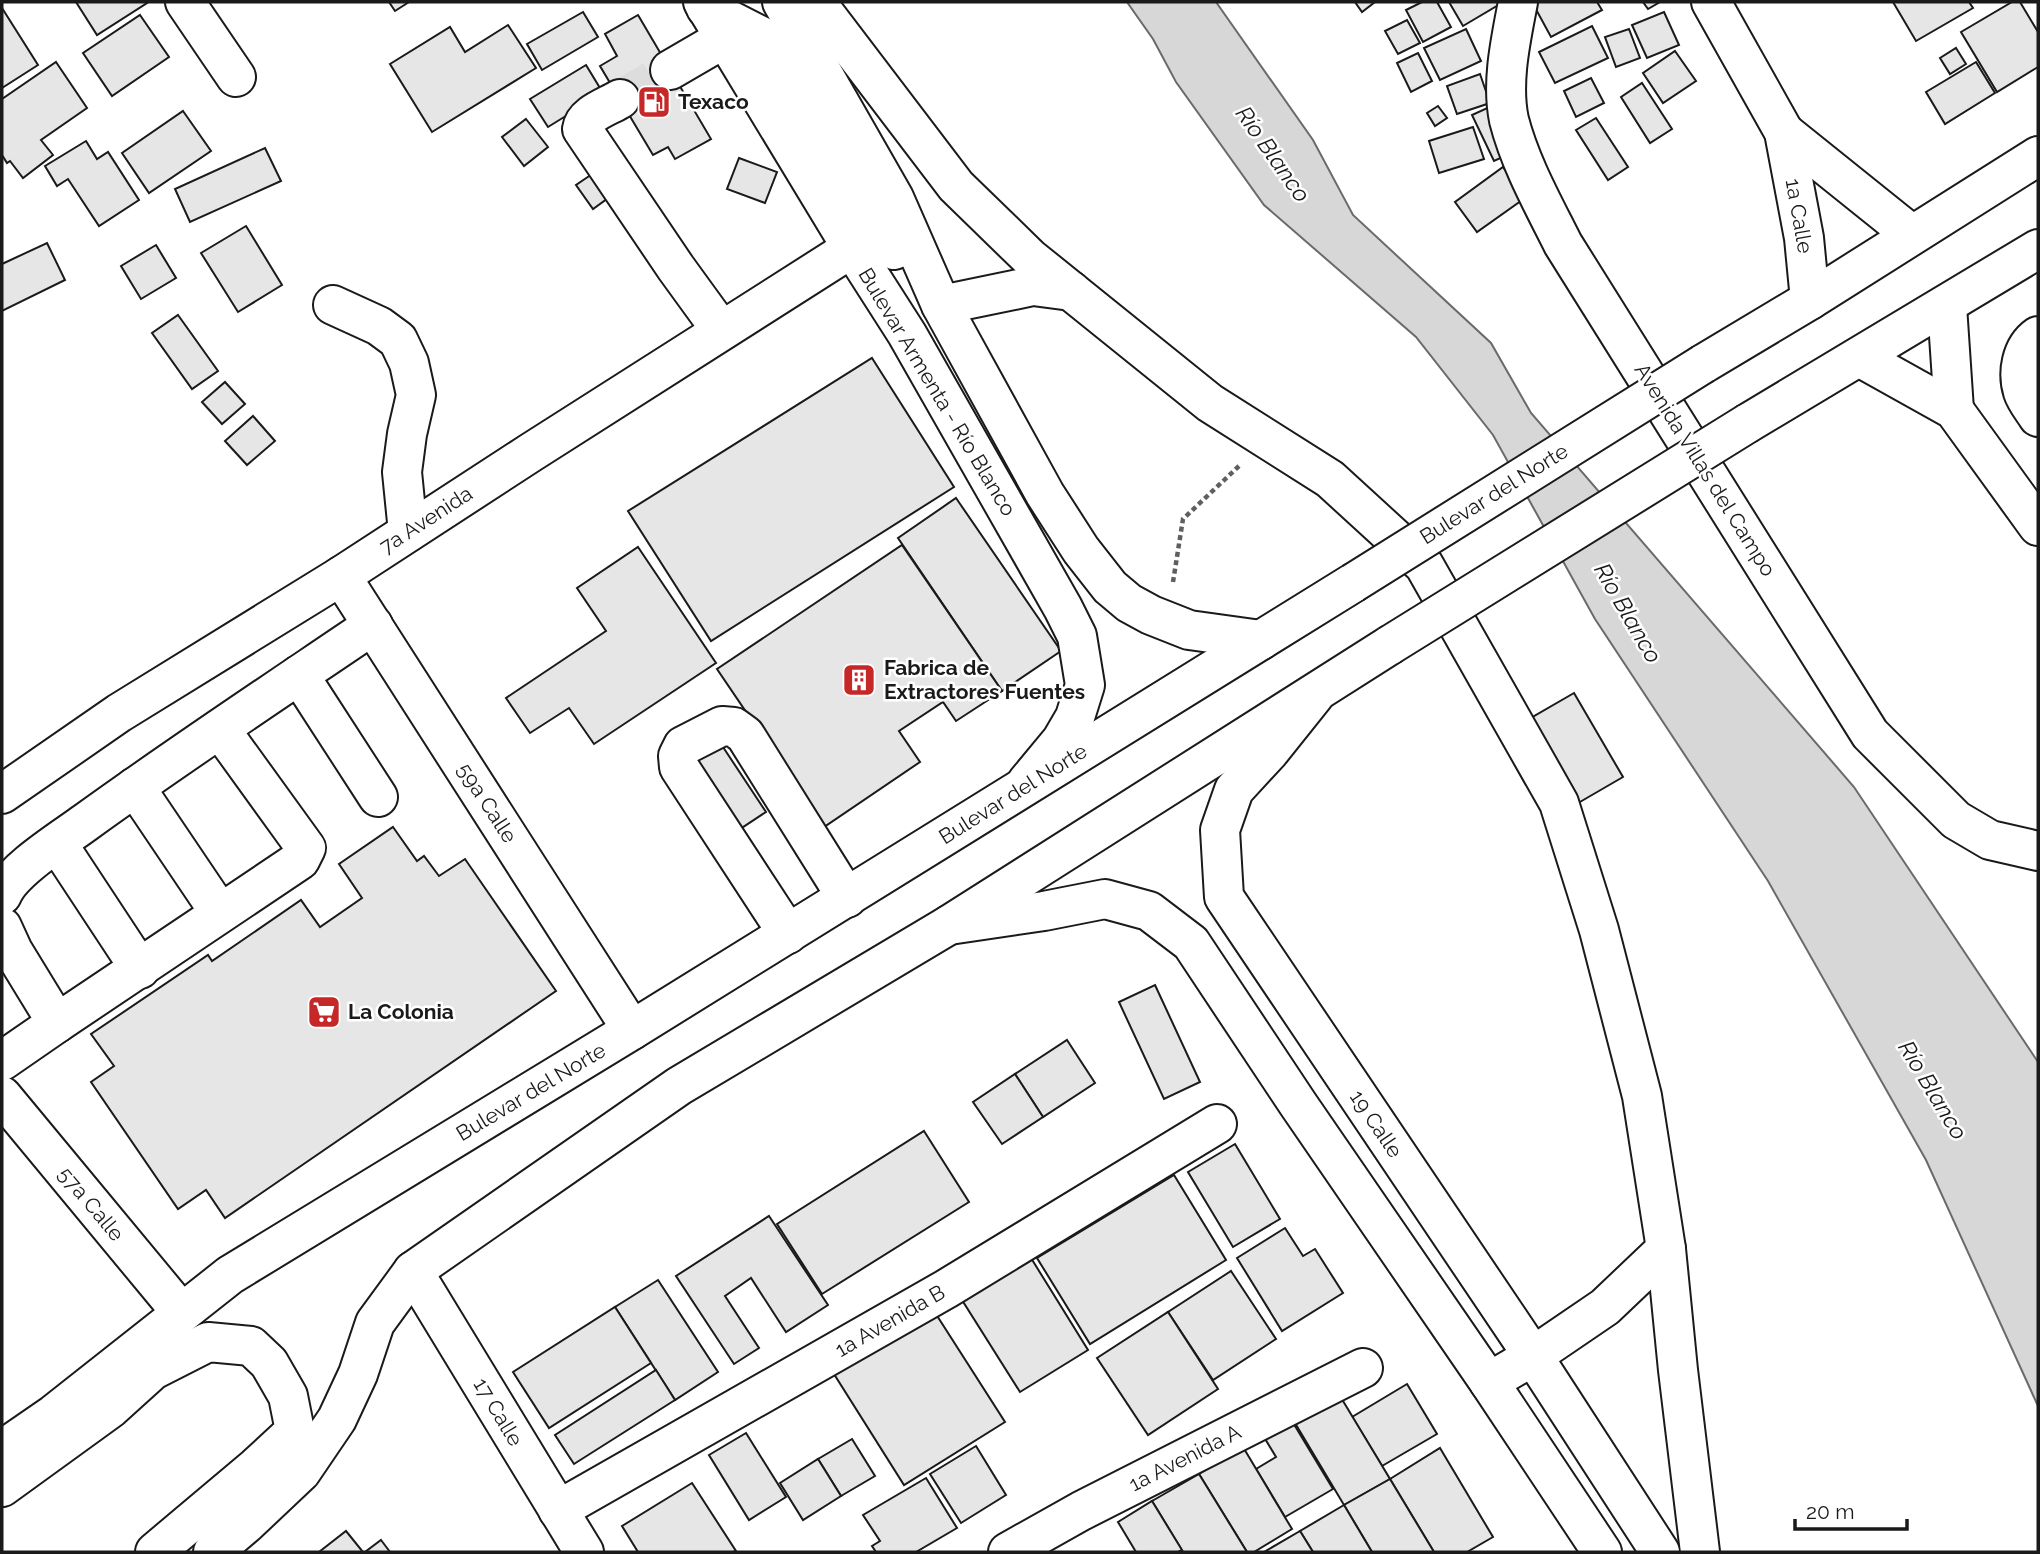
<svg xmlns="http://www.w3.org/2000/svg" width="2040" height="1554" viewBox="0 0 2040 1554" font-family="Raleway,sans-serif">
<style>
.water{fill:#d7d7d7;stroke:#6a6a6a;stroke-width:2}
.building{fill:#e6e6e6;stroke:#1a1a1a;stroke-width:2}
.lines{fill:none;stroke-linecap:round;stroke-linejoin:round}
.minor-tunnel{stroke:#ddd;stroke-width:38;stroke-dasharray:38 19;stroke-linecap:butt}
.minor-casing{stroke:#1a1a1a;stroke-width:42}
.major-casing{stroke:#1a1a1a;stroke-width:42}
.highway-casing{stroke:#1a1a1a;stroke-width:42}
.path{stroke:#5f5f5f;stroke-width:4.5;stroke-dasharray:5 3.5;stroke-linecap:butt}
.minor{stroke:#fff;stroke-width:38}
.major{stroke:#fff;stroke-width:38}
.highway{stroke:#fff;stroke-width:38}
.highway-bridge-casing{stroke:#1a1a1a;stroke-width:42;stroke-linecap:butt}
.highway-bridge{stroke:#fff;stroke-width:38}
.labels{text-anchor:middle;stroke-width:5;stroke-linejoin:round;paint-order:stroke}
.poi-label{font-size:21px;font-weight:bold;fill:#1a1a1a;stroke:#fff;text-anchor:start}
.street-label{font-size:21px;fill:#1a1a1a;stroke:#fff}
.water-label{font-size:23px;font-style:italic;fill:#1a1a1a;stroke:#fff}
</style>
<rect width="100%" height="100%" fill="#fff"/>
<polygon class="water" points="1127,2 1216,2 1313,140 1353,215 1491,343 1531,413 1854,787 2038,1062 2038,1406 1926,1160 1768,881 1595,619 1493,435 1416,337 1264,205 1176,82 1153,39"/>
<g class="building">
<polygon points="76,2 146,2 147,3 97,35"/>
<polygon points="389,2 409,2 395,11"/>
<polygon points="1355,2 1375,2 1362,12"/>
<polygon points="1422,2 1437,2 1451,27 1423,42 1406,10"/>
<polygon points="1449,2 1498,2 1500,4 1463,26"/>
<polygon points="1532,2 1597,2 1602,10 1551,37"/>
<polygon points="1643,2 1660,2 1648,9"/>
<polygon points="1893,2 1969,2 1973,8 1916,41"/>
<polygon points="2012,2 2020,2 2038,32 2038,67 1997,92 1961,32"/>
<polygon points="2,8 38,65 2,88"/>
<polygon points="583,12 598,37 542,70 527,44"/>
<polygon points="1664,12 1679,45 1647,58 1632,25"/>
<polygon points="140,15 169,57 112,96 83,53"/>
<polygon points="638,15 711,139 675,159 668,147 653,155 600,66 617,56 605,34"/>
<polygon points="1407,20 1420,43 1398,54 1385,31"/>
<polygon points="508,25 536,68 432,132 390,64 450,27 465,52"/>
<polygon points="1592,26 1608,58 1555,83 1539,52"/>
<polygon points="1466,29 1481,61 1440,80 1424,48"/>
<polygon points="1629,29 1640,58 1616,67 1605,37"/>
<polygon points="1956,48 1966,64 1950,74 1940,58"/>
<polygon points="1675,51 1696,81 1663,103 1643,73"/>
<polygon points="1418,53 1432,81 1411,92 1397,63"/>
<polygon points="56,62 87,108 41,140 53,155 23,178 10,161 7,163 2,155 2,99"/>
<polygon points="1976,62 1995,93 1945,124 1926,92"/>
<polygon points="586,65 603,93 548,127 530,99"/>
<polygon points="1480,74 1490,103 1457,114 1447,86"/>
<polygon points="1591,78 1604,103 1576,117 1564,91"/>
<polygon points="1642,83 1672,129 1650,143 1621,97"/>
<polygon points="1496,104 1518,150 1494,161 1472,115"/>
<polygon points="1438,106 1447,118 1435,126 1427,113"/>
<polygon points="183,111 211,151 149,193 122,153"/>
<polygon points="1596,118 1628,167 1608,180 1576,130"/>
<polygon points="526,119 548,147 524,166 502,137"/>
<polygon points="1473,127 1484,159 1439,173 1429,141"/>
<polygon points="86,141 97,159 108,152 139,200 99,226 68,179 57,186 45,166"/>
<polygon points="265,148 281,181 190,222 175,189"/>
<polygon points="739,158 777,172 765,203 727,189"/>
<polygon points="1503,167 1525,198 1477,232 1455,202"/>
<polygon points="598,170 615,193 593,209 576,185"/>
<polygon points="246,226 282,285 238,312 201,253"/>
<polygon points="47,243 65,280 2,311 2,264"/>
<polygon points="156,245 176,278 141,299 121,266"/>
<polygon points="178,315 218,371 192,389 152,333"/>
<polygon points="872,358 954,487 711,641 628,511"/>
<polygon points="225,382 245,404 222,424 202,402"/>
<polygon points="253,416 275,441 247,465 225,441"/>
<polygon points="956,498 1061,651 1002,691 898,538"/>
<polygon points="902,545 1002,691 956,721 943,702 899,731 920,762 824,827 717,669"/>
<polygon points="638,547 716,663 594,744 569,708 530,733 506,698 606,631 577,588"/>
<polygon points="1574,693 1623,777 1573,806 1524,722"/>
<polygon points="721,744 766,812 734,833 689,766"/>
<polygon points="393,827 417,861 424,856 439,876 465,859 556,991 225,1218 206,1190 178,1209 91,1082 114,1066 91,1034 208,955 212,961 301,900 320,927 362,898 339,864"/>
<polygon points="1155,985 1200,1082 1164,1099 1119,1002"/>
<polygon points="1067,1040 1095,1083 1043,1117 1015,1074"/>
<polygon points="1015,1074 1043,1117 1002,1144 973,1102"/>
<polygon points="924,1131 969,1202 822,1294 777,1224"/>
<polygon points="1235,1144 1280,1219 1233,1247 1188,1172"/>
<polygon points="1174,1175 1226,1260 1090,1344 1037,1258"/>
<polygon points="769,1216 828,1305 786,1332 751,1278 725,1296 759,1348 734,1364 676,1276"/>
<polygon points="1285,1228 1303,1256 1315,1249 1343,1293 1282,1331 1237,1258"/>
<polygon points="1031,1258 1088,1350 1020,1392 962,1300"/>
<polygon points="1231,1271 1276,1339 1213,1380 1168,1312"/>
<polygon points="658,1280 718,1372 675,1400 615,1307"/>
<polygon points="615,1307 651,1363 549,1428 513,1372"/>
<polygon points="934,1311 1005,1422 904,1485 834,1374"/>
<polygon points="1168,1312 1218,1389 1148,1435 1097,1358"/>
<polygon points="656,1370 675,1400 574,1464 555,1435"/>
<polygon points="1407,1384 1437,1434 1382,1466 1352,1417"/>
<polygon points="1337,1391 1390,1479 1344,1505 1292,1418"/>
<polygon points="1292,1421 1333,1489 1285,1517 1256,1469 1276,1457 1264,1437"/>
<polygon points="746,1433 786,1497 749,1520 709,1455"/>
<polygon points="852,1439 875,1476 841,1496 818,1459"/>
<polygon points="976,1446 1006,1495 961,1523 930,1474"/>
<polygon points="1243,1447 1292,1529 1254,1552 1247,1552 1199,1474"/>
<polygon points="1440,1448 1493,1537 1467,1552 1434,1552 1390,1479"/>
<polygon points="818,1459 841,1496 803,1520 780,1483"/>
<polygon points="1199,1474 1247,1552 1183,1552 1152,1501"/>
<polygon points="926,1478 957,1528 916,1552 876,1552 872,1546 880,1541 863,1515"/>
<polygon points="1390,1479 1434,1552 1372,1552 1344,1505"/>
<polygon points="692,1483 736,1551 733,1552 638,1552 622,1526"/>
<polygon points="1152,1501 1182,1550 1178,1552 1136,1552 1118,1522"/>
<polygon points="1344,1505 1372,1552 1313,1552 1300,1531"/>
<polygon points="346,1531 363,1552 319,1552"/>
<polygon points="1300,1531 1313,1552 1264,1552"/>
<polygon points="381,1540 390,1552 365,1552"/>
</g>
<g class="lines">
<polyline class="minor-tunnel" points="620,99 670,70"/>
<defs>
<g id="minor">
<polyline points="185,2 236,77"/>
<polyline points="816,2 956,186 1030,258 1210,403 1330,479 1424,565 1559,803 1599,930 1642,1096 1666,1249 1605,1307 1533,1356 1489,1382"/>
<path d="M1518,2C1511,39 1501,82 1509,120C1520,163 1543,204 1563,244L1870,734L1956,820L1990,840L2038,851"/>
<polyline points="1711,2 1784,132 1804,238 1810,300"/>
<polyline points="670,70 725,38"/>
<path d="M620,99C607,107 584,114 582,129L676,268L721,330"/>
<polyline points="1784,132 1911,234"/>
<polyline points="333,305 379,326 398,340 409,363 416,395 407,434 402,472 408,532"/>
<polyline points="941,305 1033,286 1071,291"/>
<polyline points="1947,306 1954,410"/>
<path d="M2038,336C2021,348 2017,373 2023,392C2026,401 2033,409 2038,417"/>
<polyline points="1859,357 1954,410 2038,526"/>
<polyline points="341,576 632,1030"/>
<polyline points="299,675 378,797"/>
<polyline points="135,787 220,913"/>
<polyline points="2,794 119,713 341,576 530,453 852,248"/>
<polyline points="57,843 140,969"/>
<path d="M2,895C12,870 63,839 86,822C180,754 277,690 373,625"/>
<polyline points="2,927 13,951 57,1023 2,1061"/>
<polyline points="788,934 679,767 678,756 683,746 722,726 734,727 745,735 847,898"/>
<polyline points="57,1023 300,860 306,848 220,729"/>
<polyline points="2,1096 181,1312"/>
<polyline points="413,1271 584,1552"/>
<polyline points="558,1510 946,1289 1217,1124"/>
<polyline points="1008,1552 1081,1511 1363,1368"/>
</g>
<g id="major">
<polyline points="703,2 852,248 907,334 1063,608 1077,636 1085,685 1075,717 1061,741 1027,782"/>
<polyline points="782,2 894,198 941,305 1045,494 1081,550 1110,587 1129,603 1151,615 1189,630 1261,640"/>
<polyline points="706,8 765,38 894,250"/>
<polyline points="1314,696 1270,751 1234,790 1220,830 1224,897 1533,1356 1660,1552"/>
<polyline points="949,925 1044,911 1105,899 1149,911 1191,943 1298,1104 1489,1382 1602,1552"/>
<polyline points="1666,1249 1678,1370 1700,1552"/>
<polyline points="2,1487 111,1408 153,1370 208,1342 251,1346 269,1363 288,1396 295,1431 256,1467 155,1552"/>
</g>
<g id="highway">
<polyline points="1703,364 1810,300 2038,156"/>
<polyline points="1748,423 2038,249"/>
<polyline points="2,1450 54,1414 230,1275 632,1030 1353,583"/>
<polyline points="213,1552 247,1523 301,1472 337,1419 358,1374 375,1323 413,1271 679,1086 949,925 1390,645"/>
</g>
</defs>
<use href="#minor" class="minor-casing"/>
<use href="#major" class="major-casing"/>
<use href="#highway" class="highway-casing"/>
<polyline class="path" points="1173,582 1183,519 1239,466"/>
<use href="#minor" class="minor"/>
<use href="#major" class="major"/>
<use href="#highway" class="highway"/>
<defs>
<g id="highway-bridge">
<polyline points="1353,583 1703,364"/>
<polyline points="1390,645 1748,423"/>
</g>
</defs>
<use href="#highway-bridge" class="highway-bridge-casing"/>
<use href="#highway-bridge" class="highway-bridge"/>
</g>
<defs>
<symbol id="fuel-square" viewBox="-11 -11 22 22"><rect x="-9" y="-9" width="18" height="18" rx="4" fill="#c62828" stroke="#fff"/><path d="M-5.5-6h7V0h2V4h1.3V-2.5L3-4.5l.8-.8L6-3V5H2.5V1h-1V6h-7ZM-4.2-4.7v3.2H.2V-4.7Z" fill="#fff"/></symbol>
<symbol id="building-square" viewBox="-11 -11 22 22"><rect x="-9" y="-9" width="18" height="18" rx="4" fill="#c62828" stroke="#fff"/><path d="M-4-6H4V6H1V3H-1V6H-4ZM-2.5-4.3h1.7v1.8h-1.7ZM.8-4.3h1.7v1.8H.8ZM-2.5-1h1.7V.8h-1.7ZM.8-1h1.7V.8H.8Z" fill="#fff"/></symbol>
<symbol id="supermarket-square" viewBox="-11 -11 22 22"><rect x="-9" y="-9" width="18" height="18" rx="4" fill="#c62828" stroke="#fff"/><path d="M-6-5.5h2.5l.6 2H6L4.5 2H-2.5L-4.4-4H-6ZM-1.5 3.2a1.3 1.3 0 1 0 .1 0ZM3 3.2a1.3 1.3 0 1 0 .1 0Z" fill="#fff"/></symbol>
</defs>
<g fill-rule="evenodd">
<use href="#fuel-square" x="635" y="83" width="38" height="38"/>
<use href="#building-square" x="840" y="661" width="38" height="38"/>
<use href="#supermarket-square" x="305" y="993" width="38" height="38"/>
</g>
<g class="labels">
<g class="poi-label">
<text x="678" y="109">Texaco</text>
<text x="884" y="675">Fabrica de<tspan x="884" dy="24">Extractores Fuentes</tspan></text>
<text x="348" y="1019">La Colonia</text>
</g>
<g class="street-label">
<text transform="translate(1799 216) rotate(80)" y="7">1a Calle</text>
<text transform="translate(937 392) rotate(59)" y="7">Bulevar Armenta - Río Blanco</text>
<text transform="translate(1705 470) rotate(58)" y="7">Avenida Villas del Campo</text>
<text transform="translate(1494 494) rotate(-32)" y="7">Bulevar del Norte</text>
<text transform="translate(426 520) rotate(-33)" y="7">7a Avenida</text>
<text transform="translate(1013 794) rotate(-32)" y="7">Bulevar del Norte</text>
<text transform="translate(487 803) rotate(57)" y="7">59a Calle</text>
<text transform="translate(531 1092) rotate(-31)" y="7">Bulevar del Norte</text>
<text transform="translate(1376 1124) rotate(56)" y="7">19 Calle</text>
<text transform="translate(91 1204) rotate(50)" y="7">57a Calle</text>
<text transform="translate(890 1321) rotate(-30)" y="7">1a Avenida B</text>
<text transform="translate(498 1412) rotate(59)" y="7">17 Calle</text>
<text transform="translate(1185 1458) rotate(-27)" y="7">1a Avenida A</text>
</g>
<g class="water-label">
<text transform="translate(1273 154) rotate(55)" y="8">Río Blanco</text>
<text transform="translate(1628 613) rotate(60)" y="8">Río Blanco</text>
<text transform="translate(1933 1090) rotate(59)" y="8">Río Blanco</text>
</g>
</g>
<rect width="2040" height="1554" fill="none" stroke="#1a1a1a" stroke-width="7"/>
<path d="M1795 1519v10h112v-10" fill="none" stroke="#1a1a1a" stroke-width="3.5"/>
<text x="1806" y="1519" font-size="21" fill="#1a1a1a" stroke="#ffffff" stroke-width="5" paint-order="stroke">20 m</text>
</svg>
